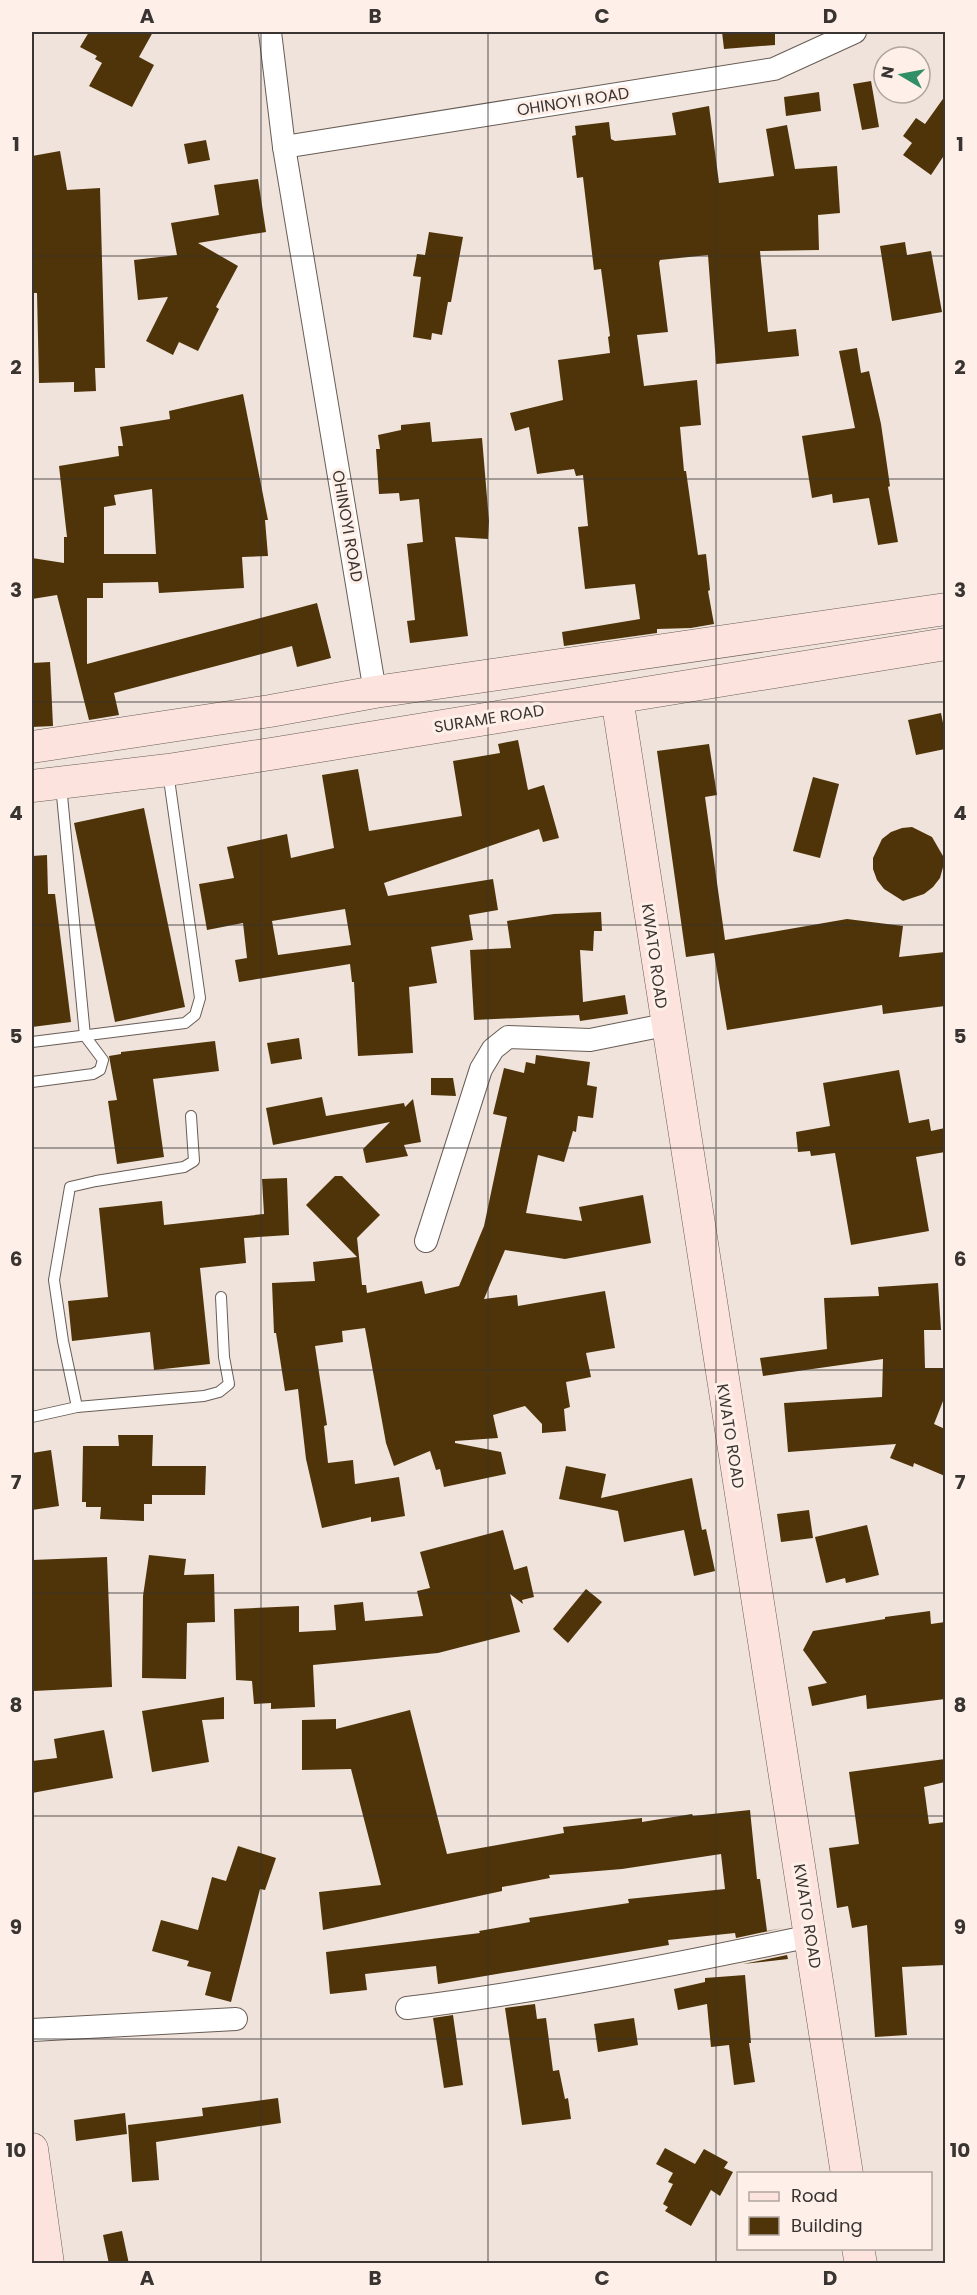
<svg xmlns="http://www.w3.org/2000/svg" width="977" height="2295" viewBox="0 0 977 2295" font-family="Poppins,sans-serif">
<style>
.building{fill:#4e3408;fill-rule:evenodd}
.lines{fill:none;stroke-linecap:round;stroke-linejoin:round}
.lane-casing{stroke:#685d56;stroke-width:12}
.street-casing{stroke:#685d56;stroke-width:24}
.secondary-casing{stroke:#685d56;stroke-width:33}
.lane{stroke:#fff;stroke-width:10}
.street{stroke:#fff;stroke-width:22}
.secondary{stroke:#fce3dd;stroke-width:32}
.grid{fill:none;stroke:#393431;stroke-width:1.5;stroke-opacity:0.55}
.labels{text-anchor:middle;stroke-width:6;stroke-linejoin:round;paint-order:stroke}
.street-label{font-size:16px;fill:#393431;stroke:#fef0e8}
.neatline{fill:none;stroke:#393431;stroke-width:2}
.grid-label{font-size:20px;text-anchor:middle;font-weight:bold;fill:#393431}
</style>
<rect width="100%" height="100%" fill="#f0e3db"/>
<g class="building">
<polygon points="89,32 153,32 139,57 154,65 132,107 89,86 102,63 95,59 97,56 80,47"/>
<polygon points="722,32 775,32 775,45 724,49"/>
<polygon points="871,81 879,127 862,130 853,84"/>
<polygon points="819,92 821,111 786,116 784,97"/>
<polygon points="945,96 945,154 931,175 903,155 912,143 903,136 916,118 925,124"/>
<polygon points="709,106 719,183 774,176 766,129 787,125 795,169 837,166 840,213 818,215 819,250 760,251 768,332 796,329 799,356 716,364 708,255 660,260 659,263 668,332 637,335 644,386 697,380 701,425 680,427 684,471 686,471 698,555 706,554 710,590 708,591 714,624 691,628 657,629 657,633 564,646 562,632 640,619 635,584 585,589 578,527 588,526 583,475 576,476 574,469 537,474 529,427 515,431 510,413 563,400 558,360 610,353 608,337 610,336 601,269 594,270 583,177 577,178 572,136 576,135 575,126 609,122 611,139 615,141 676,135 672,113"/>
<polygon points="206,140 210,160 188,164 184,144"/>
<polygon points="60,151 67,190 100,188 105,368 95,368 96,391 74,392 74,382 39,383 37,293 32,293 32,156"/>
<polygon points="258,179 266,232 198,243 238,266 216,307 219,309 198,351 179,342 173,355 146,341 168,297 138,300 134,260 177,255 171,223 219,215 214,185"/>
<polygon points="429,232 463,237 451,302 448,302 442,335 432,333 431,340 413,337 421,277 413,276 417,254 425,255"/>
<polygon points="905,242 907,255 931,251 942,312 892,321 880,246"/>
<polygon points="857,348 861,373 869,371 881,424 890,486 888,487 898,542 878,545 869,498 833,503 832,494 812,498 802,436 855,428 839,351"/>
<path d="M243,394L268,520H265L268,556L242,557L244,588L159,593L158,582L103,583V598H87V664L317,603L331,658L297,667L292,646L114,693L119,715L89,720L57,595L32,599V558L64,563V537H67L59,466L119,456L118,446H123L120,427L170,419L169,411ZM152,489L156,554H104V507L116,505L114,495Z"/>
<polygon points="430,422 432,442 482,438 489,521 488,539 455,537 468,636 410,643 407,621 415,620 407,544 423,542 419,499 400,501 399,493 379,494 376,449 380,449 378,435 401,430 401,425"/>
<polygon points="50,662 53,726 32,727 32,663"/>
<polygon points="941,713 945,733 945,749 916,755 908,720"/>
<path d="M518,740L528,790L544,785L559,838L543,842L539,829L384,883L388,896L493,879L498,910L469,915L473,940L431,947L437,983L409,987L413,1053L358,1056L354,982H352L350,964L239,982L235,960L247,958L243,923L207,930L199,884L234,878L227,847L287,834L291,858L334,848L322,775L358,769L369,831L462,816L453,761L500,753L498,744ZM345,909L351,945L278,955L272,921Z"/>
<polygon points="709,744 717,795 705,797 725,940 847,919 903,926 899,957 945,952 945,1006 883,1014 882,1005 727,1030 714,953 686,957 657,751"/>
<polygon points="813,777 839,784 820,858 793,851"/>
<polygon points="144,808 185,1007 115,1022 74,823"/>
<polygon points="912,827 932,837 943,856 943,867 940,878 933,887 924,894 903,901 884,889 877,880 873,869 873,858 882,839 891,832 902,828"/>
<polygon points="47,855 48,894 55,894 71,1022 32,1027 32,856"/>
<polygon points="601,912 602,931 594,931 593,951 580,950 583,1002 625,995 628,1014 580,1021 579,1015 474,1020 470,950 511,948 507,921 554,914"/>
<polygon points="299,1038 302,1059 271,1064 267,1043"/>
<polygon points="215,1041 219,1071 153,1079 164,1157 117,1164 108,1101 117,1100 109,1056 121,1054 121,1052"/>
<polygon points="536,1055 590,1062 587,1085 597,1087 593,1118 578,1116 576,1132 573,1131 564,1162 538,1155 526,1213 582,1221 579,1207 643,1195 651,1243 565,1259 505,1250 484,1299 517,1295 518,1306 605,1291 615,1348 586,1353 591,1377 566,1382 570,1407 564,1409 566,1431 542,1433 542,1424 525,1406 493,1415 498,1438 455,1441 455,1443 501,1452 506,1474 444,1487 440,1469 436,1470 430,1451 394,1466 386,1443 365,1328 342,1331 343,1342 315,1346 327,1425 324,1426 328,1463 353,1460 355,1484 399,1477 405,1516 371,1522 371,1517 322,1528 306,1459 298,1389 285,1391 276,1333 274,1333 272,1283 315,1281 313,1262 357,1257 306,1205 335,1176 342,1176 380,1215 357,1238 362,1285 366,1285 367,1293 422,1281 425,1294 459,1286 484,1226 507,1117 493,1114 504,1068 524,1073 526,1062 535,1064"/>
<polygon points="899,1070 909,1123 929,1119 931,1131 945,1128 945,1152 916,1157 929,1231 851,1245 835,1153 811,1156 810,1151 798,1152 796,1132 830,1126 823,1083"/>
<polygon points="431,1078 453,1078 456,1096 431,1095"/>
<polygon points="322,1097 326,1116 404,1103 405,1107 413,1099 421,1142 404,1145 408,1156 366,1163 363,1149 390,1122 273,1145 266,1108"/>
<polygon points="287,1178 289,1235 244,1238 246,1263 200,1268 210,1364 154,1370 150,1332 72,1341 68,1301 108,1297 99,1208 162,1201 164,1225 264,1214 262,1179"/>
<polygon points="938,1283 941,1330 924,1330 925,1368 945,1368 945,1396 934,1424 945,1429 945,1476 914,1463 913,1467 890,1458 896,1444 788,1452 784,1403 882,1397 883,1359 763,1376 760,1358 827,1349 824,1298 879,1296 878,1287"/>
<polygon points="118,1435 153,1435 152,1466 206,1466 205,1495 152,1495 152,1504 144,1504 144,1521 100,1519 101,1507 86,1507 86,1502 82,1502 83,1446 119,1446"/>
<polygon points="51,1450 59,1506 32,1510 32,1453"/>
<polygon points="566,1466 606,1474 601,1498 692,1478 702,1530 706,1529 715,1571 694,1576 684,1530 624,1542 618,1511 559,1499"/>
<polygon points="809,1510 813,1538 781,1542 777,1514"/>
<polygon points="867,1525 879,1575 846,1583 845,1578 826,1583 815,1537"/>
<polygon points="503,1530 514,1570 527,1566 534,1597 522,1600 523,1604 510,1594 520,1632 438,1653 313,1665 315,1707 271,1709 271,1703 254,1704 252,1681 236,1680 234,1609 299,1606 299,1632 336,1630 334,1605 363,1602 365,1621 423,1616 417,1591 430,1588 420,1552"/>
<polygon points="149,1555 186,1559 184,1575 214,1574 215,1622 187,1623 186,1679 142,1678 143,1596"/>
<polygon points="107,1557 112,1687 34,1691 32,1657 32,1560"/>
<polygon points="586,1589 602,1602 568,1643 553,1629"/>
<polygon points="930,1611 931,1624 945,1622 945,1699 867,1709 866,1695 812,1706 808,1687 827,1683 803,1650 813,1631 885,1619 885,1617"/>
<polygon points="224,1697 224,1719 202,1720 209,1762 152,1772 142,1711"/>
<polygon points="410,1710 447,1854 564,1833 563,1827 642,1818 642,1822 692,1814 693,1816 750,1810 757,1879 760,1879 767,1931 783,1928 736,1938 735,1933 668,1940 669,1945 438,1984 436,1966 365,1974 367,1990 330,1994 326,1952 480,1933 479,1931 530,1922 529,1918 629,1903 628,1899 725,1889 721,1854 622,1869 549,1875 550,1878 502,1887 502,1891 323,1930 319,1892 381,1885 351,1769 302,1770 302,1720 336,1719 336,1729"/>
<polygon points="104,1730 113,1778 32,1793 32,1761 57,1758 54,1739"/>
<polygon points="945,1759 945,1782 924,1787 929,1824 945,1822 945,1965 902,1967 907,2035 875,2037 867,1925 852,1928 848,1906 837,1908 829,1848 859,1844 849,1772"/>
<polygon points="238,1846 276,1858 265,1890 260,1889 231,2002 205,1995 211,1972 187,1966 189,1961 152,1951 161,1920 198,1930 212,1877 226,1881"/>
<polygon points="787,1955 788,1959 743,1964 763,1960"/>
<polygon points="745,1975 751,2043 749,2043 755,2082 734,2085 729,2045 711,2047 707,2004 678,2010 674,1989 705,1982 705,1978"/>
<polygon points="535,2004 537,2019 546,2018 553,2071 559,2070 565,2099 568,2098 571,2119 522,2125 505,2008"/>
<polygon points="453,2015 463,2085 444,2088 433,2018"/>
<polygon points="634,2018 638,2045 598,2052 594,2024"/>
<polygon points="278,2098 281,2123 156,2142 159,2180 132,2182 128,2125 203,2116 202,2108"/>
<polygon points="125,2113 127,2134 76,2141 74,2120"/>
<polygon points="665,2148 695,2164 704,2149 728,2162 724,2168 733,2172 720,2196 711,2190 691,2226 665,2211 668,2207 663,2204 673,2184 668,2182 673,2173 656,2164"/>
<polygon points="122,2231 129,2264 109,2264 103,2235"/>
</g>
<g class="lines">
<defs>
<g id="lane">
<polyline points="32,1042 185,1023 195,1015 200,998 168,772"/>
<polyline points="32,1082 93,1074 100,1070 103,1060 85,1036 61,785"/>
<polyline points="77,1407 63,1341 54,1280 70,1187 96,1181 184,1167 194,1161 191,1116"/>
<polyline points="32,1417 77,1407 204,1396 219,1392 229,1384 224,1357 221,1297"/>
</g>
<g id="street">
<polyline points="270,32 284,147 375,692"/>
<polyline points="284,147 774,69 855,32"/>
<polyline points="426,1241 481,1069 493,1049 508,1037 590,1040 665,1025"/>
<path d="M407,2008C543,1991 677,1964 811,1936"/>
<polyline points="32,2030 236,2019"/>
</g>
<g id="secondary">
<path d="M617,698C689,1190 773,1681 847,2174"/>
<polyline points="32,747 270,711 375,692 946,609"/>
<polyline points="32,786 168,770 277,753 946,644"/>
<polyline points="32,2149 48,2264"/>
<polyline points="858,2248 861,2264"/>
</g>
</defs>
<use href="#lane" class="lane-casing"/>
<use href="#street" class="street-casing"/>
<use href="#secondary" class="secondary-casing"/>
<use href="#lane" class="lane"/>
<use href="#street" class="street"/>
<use href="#secondary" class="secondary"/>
</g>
<path class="grid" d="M261,32V2264M488,32V2264M716,32V2264M32,256H946M32,479H946M32,702H946M32,925H946M32,1148H946M32,1370H946M32,1593H946M32,1816H946M32,2039H946"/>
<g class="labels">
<g class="street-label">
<text transform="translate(573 101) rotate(-9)" y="6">OHINOYI ROAD</text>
<text transform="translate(348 526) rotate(80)" y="6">OHINOYI ROAD</text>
<text transform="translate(489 718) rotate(-9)" y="6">SURAME ROAD</text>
<text transform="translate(655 956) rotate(82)" y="6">KWATO ROAD</text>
<text transform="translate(731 1436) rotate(81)" y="6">KWATO ROAD</text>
<text transform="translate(808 1916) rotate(81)" y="6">KWATO ROAD</text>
</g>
</g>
<rect width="977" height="2295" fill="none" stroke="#fef0e8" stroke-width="66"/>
<rect x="737" y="2172" width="195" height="78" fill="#fef0e8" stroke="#afa59f" stroke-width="1.5"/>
<rect x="749" y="2192" width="30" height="9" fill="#fce3dd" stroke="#afa59f" stroke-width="1.5"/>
<text x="791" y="2202" font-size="18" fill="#393431">Road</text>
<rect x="749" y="2217" width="30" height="18" fill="#4e3408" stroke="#afa59f" stroke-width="1.5"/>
<text x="791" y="2232" font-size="18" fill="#393431">Building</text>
<g transform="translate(902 75) rotate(280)"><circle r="28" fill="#fef0e8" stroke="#afa59f" stroke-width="1.5"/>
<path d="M0-4.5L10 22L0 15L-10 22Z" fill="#318e66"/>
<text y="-9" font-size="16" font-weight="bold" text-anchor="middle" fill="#393431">N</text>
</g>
<rect x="33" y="33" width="911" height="2229" class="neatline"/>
<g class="grid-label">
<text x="147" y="23">A</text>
<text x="375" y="23">B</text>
<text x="602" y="23">C</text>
<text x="830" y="23">D</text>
<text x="16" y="151">1</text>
<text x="960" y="151">1</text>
<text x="16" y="374">2</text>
<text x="960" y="374">2</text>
<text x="16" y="597">3</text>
<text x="960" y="597">3</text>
<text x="16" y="820">4</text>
<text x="960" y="820">4</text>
<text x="16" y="1043">5</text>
<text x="960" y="1043">5</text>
<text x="16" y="1266">6</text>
<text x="960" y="1266">6</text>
<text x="16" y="1489">7</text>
<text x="960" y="1489">7</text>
<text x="16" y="1712">8</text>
<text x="960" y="1712">8</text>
<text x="16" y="1934">9</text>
<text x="960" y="1934">9</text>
<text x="16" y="2157">10</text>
<text x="960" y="2157">10</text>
<text x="147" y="2285">A</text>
<text x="375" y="2285">B</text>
<text x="602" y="2285">C</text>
<text x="830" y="2285">D</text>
</g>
</svg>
